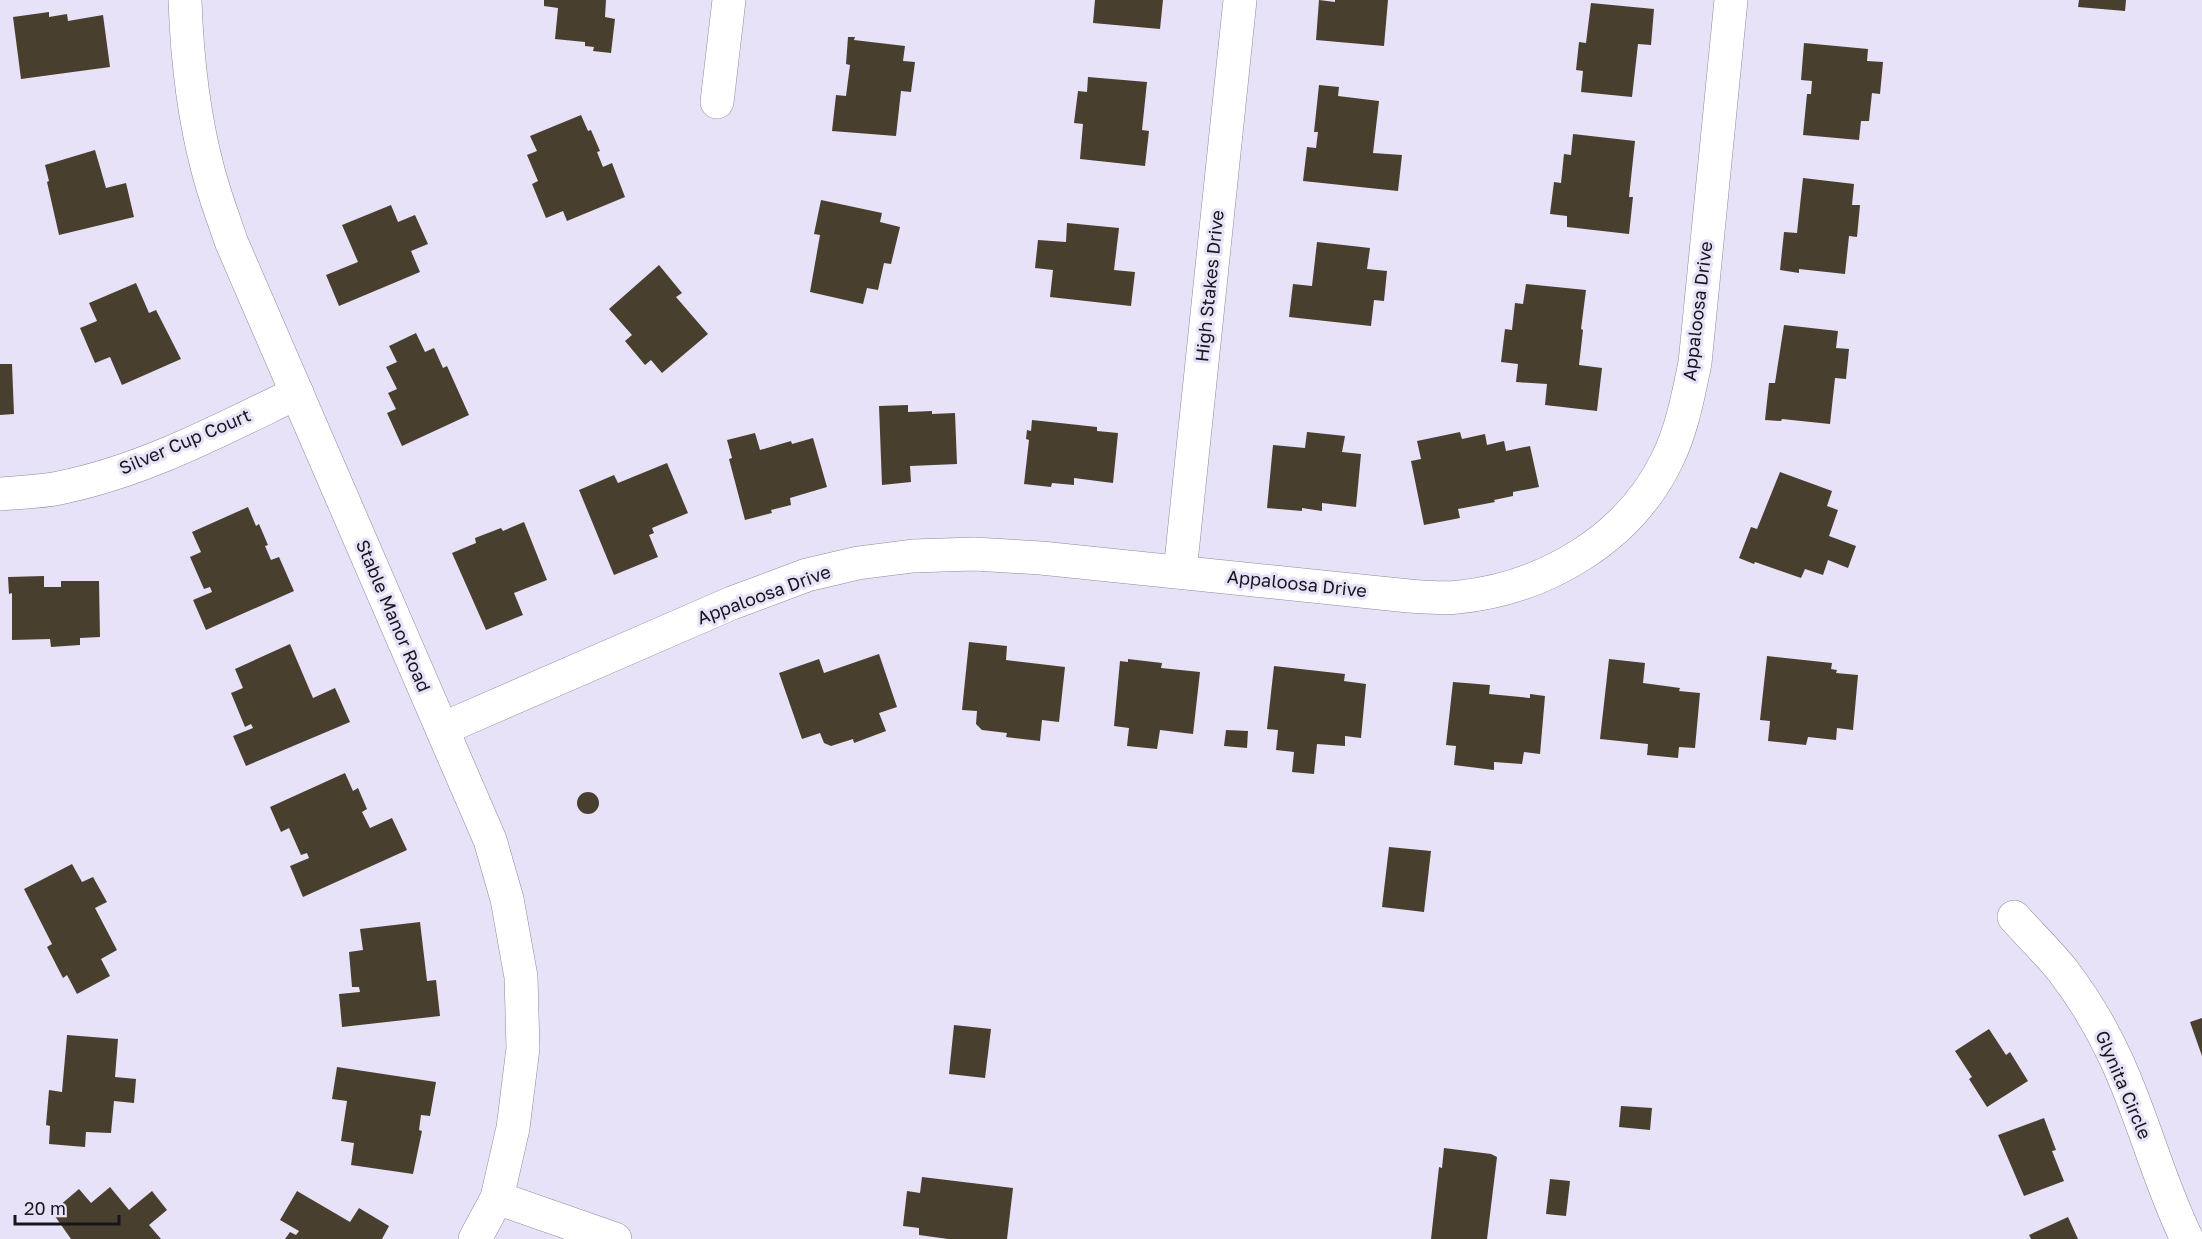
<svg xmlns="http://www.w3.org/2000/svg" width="2202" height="1239" viewBox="0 0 2202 1239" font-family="'Golos Text',sans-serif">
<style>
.building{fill:#493f2f}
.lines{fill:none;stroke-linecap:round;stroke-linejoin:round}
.street-casing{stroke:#8e899c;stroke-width:34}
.street{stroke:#fff;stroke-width:33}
.labels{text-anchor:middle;stroke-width:6;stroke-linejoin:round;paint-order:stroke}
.street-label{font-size:18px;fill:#18161d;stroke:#e8e2f8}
</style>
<rect width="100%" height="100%" fill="#e8e2f8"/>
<g class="building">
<polygon points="544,0 606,0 605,17 615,19 611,53 593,51 594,47 585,46 585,42 555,39 558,8 544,6"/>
<polygon points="1095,0 1163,0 1160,29 1093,23"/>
<polygon points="1319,0 1335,2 1335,0 1388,0 1384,46 1316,40"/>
<polygon points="2079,0 2126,0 2125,11 2078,7"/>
<polygon points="1591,3 1654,9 1651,45 1638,44 1632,97 1581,92 1583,71 1576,70 1579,42 1586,43"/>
<polygon points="49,12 49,17 67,14 68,21 103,15 110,67 21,79 13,17"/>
<polygon points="848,37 855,37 854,40 905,46 903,61 915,62 911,92 901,91 896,136 832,131 836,95 846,96 850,65 846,64"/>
<polygon points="1804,43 1868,49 1867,61 1883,62 1880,94 1872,93 1869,121 1861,121 1859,140 1803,135 1807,94 1811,94 1812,81 1801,80"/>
<polygon points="1088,77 1147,82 1142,130 1149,131 1145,166 1080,159 1083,124 1074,123 1078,91 1087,92"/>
<polygon points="1319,85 1339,87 1338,96 1379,101 1373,153 1402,155 1398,191 1303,181 1307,147 1316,148 1318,132 1314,132"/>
<polygon points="581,115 588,131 591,130 600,151 597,152 603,167 612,163 625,197 567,221 563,211 546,218 532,184 538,181 527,155 537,151 530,136"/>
<polygon points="1573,134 1635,141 1629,197 1633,197 1629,234 1567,227 1567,216 1550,214 1554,182 1561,183 1564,154 1571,155"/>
<polygon points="95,150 106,188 126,183 134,217 59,235 47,182 49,181 45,165"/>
<polygon points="1803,178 1854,184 1852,205 1860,205 1857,237 1849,236 1845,274 1799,269 1799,273 1780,270 1784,232 1797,233"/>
<polygon points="821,200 882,213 880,222 900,227 891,264 884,263 878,290 867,288 863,304 810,292 820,235 814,234"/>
<polygon points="391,205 398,222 415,215 428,244 411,251 420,272 339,306 326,275 358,262 342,225"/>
<polygon points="1067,223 1119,228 1114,270 1135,272 1131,306 1050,297 1053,270 1035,268 1038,240 1066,242"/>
<polygon points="1317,242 1370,248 1367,269 1387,271 1384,301 1374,300 1371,326 1289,317 1293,284 1312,286"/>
<polygon points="659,265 682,293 676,297 708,334 662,373 651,360 645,365 625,341 632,335 609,309"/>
<polygon points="136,283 149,313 156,310 181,359 122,385 110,357 95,363 80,328 97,321 89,303"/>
<polygon points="1526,284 1586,290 1581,329 1583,330 1579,365 1602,368 1597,411 1545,405 1547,384 1516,382 1518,364 1501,362 1505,329 1512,330 1515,303 1523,304"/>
<polygon points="1784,325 1838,331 1836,348 1849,349 1846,379 1835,378 1830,424 1782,419 1781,421 1765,420 1769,383 1775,383"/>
<polygon points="416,333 425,352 434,348 443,368 447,366 469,415 402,446 387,413 396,409 388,393 397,389 386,367 397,362 389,346"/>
<polygon points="0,364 12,364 14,414 0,415"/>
<polygon points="908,405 908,412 932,411 932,414 955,413 957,464 910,466 911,482 882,485 879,406"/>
<polygon points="1032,420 1097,427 1097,431 1118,433 1113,483 1074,478 1074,485 1052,483 1051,487 1024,484 1029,440 1026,439 1027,430 1031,431"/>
<polygon points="1307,432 1345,436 1342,452 1361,454 1356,507 1322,503 1322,511 1302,508 1302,511 1267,508 1273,445 1305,448"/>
<polygon points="1460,432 1462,439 1485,434 1487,445 1504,441 1506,451 1530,446 1539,487 1513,492 1513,496 1494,500 1495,502 1458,509 1460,518 1424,525 1411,461 1421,459 1417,441"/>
<polygon points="755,433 760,450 791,441 792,444 813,438 827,487 790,498 791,505 771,510 772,513 745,520 729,459 732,458 727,440"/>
<polygon points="667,463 688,513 652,528 654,533 649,535 658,557 614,575 579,490 614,475 618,483"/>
<polygon points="1780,472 1832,491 1827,506 1838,510 1829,536 1856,546 1848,568 1828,560 1823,575 1805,569 1801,578 1755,562 1754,564 1739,558 1751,527 1757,529"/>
<polygon points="248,507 256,526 259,524 268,545 265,546 271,560 279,557 294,591 206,630 193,600 212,592 210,587 204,589 190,557 201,552 192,532"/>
<polygon points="524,522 547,580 514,593 523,615 486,630 452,553 476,543 475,538 501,528 503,531"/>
<polygon points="44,576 44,587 61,587 61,581 99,581 100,637 80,638 80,645 51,647 50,639 12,640 12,593 9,594 8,577"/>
<polygon points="969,642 1007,646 1006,660 1065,667 1059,722 1042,720 1040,741 1006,737 1007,733 982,730 976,724 977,711 962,710"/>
<polygon points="290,644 313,698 335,688 350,722 246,766 233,736 253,728 251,724 245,727 231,693 243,688 235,669"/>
<polygon points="879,654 897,707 879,713 886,731 854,743 853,739 831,746 824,743 820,733 802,739 779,673 819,659 824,673"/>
<polygon points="1767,656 1832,663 1831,669 1837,670 1836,673 1858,675 1853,730 1837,728 1836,740 1808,737 1806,745 1768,741 1770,721 1760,720"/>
<polygon points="1128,659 1162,663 1161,668 1200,672 1193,734 1160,730 1157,749 1127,746 1129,728 1114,726 1120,661 1128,662"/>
<polygon points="1609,659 1645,663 1643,683 1680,688 1679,691 1700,693 1695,748 1679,747 1678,758 1647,755 1648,744 1600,739"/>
<polygon points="1274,666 1345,674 1344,681 1366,684 1361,738 1345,736 1345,746 1317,744 1314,774 1292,772 1294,752 1276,750 1278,730 1267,729"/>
<polygon points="1453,682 1490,685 1489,694 1530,698 1530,694 1545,696 1540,754 1524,752 1522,764 1494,762 1494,770 1454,765 1456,746 1446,745"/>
<polygon points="1226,730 1248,731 1247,748 1224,746"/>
<polygon points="345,773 353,791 358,788 367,809 362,812 370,828 392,818 407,850 303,897 290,866 309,858 307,853 301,855 289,828 281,832 270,807"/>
<circle cx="588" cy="803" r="11"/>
<polygon points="1389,847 1431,851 1424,912 1382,907"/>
<polygon points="72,864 82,882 93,877 107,902 95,908 117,950 101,959 110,976 77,994 67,975 63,978 47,947 52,944 24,889"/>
<polygon points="420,922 427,981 436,980 440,1016 342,1027 339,994 360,992 359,987 352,987 349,952 363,950 360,929"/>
<polygon points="2202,1018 2202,1056 2190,1022"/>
<polygon points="954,1025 991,1029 985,1078 949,1074"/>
<polygon points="1989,1029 2006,1055 2010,1052 2028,1081 1987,1107 1969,1079 1972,1077 1955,1051"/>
<polygon points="67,1035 118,1039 115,1077 136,1079 134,1103 114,1101 111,1133 86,1132 85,1147 49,1144 50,1126 46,1125 49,1090 62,1092"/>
<polygon points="337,1067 436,1082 430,1116 421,1115 419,1130 422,1131 413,1174 351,1165 354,1143 341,1141 347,1101 332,1099"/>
<polygon points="1621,1106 1652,1108 1650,1130 1619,1127"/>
<polygon points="2044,1118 2056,1150 2052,1151 2064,1181 2024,1196 1998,1135"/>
<polygon points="1444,1148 1491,1154 1497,1157 1487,1239 1431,1239 1439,1167 1442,1168"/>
<polygon points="922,1177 1013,1188 1007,1239 948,1239 919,1235 919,1228 903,1226 907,1191 920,1193"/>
<polygon points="1550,1179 1570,1181 1566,1216 1546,1214"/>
<polygon points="110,1187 129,1210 152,1191 167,1210 149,1225 161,1239 71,1239 52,1212 79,1189 91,1203"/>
<polygon points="297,1191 350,1222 359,1208 389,1226 382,1239 285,1239 290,1232 296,1235 299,1231 280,1220"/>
<polygon points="2068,1217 2078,1239 2031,1239 2029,1235"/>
</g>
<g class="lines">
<defs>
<g id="street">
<path d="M185,0C187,58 193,114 208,170C214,194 223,217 231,241L490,840L507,899L521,977L523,1048L513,1128L497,1198L475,1239"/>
<polyline points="717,102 729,0"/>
<path d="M0,494C19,492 40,492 59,488C144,471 220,430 297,393"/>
<polyline points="1180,572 1240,0"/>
<path d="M442,729L732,603L807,575L858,563L913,556L974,554L1041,558L1409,596C1425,597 1443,599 1459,597C1545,588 1629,539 1667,460C1682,430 1688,396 1695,363L1731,0"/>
<path d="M2014,917C2030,935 2048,952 2063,971C2083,997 2101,1027 2115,1057C2143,1116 2158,1180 2187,1239"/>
<polyline points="497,1198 615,1239"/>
</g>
</defs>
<use href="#street" class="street-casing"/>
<use href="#street" class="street"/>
</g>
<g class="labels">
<g class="street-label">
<text transform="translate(1210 286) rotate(-84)" y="6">High Stakes Drive</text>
<text transform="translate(1698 311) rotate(-83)" y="6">Appaloosa Drive</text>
<text transform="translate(185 442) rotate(-23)" y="6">Silver Cup Court</text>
<text transform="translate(1297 584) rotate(6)" y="6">Appaloosa Drive</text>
<text transform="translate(764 595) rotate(-20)" y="6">Appaloosa Drive</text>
<text transform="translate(393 616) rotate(67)" y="6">Stable Manor Road</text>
<text transform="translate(2123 1085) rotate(67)" y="6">Glynita Circle</text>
</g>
</g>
<path d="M15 1215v9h104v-9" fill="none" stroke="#18161d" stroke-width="3"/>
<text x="24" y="1215" font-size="18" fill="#18161d" stroke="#e8e2f8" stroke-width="4.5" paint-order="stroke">20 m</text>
</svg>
